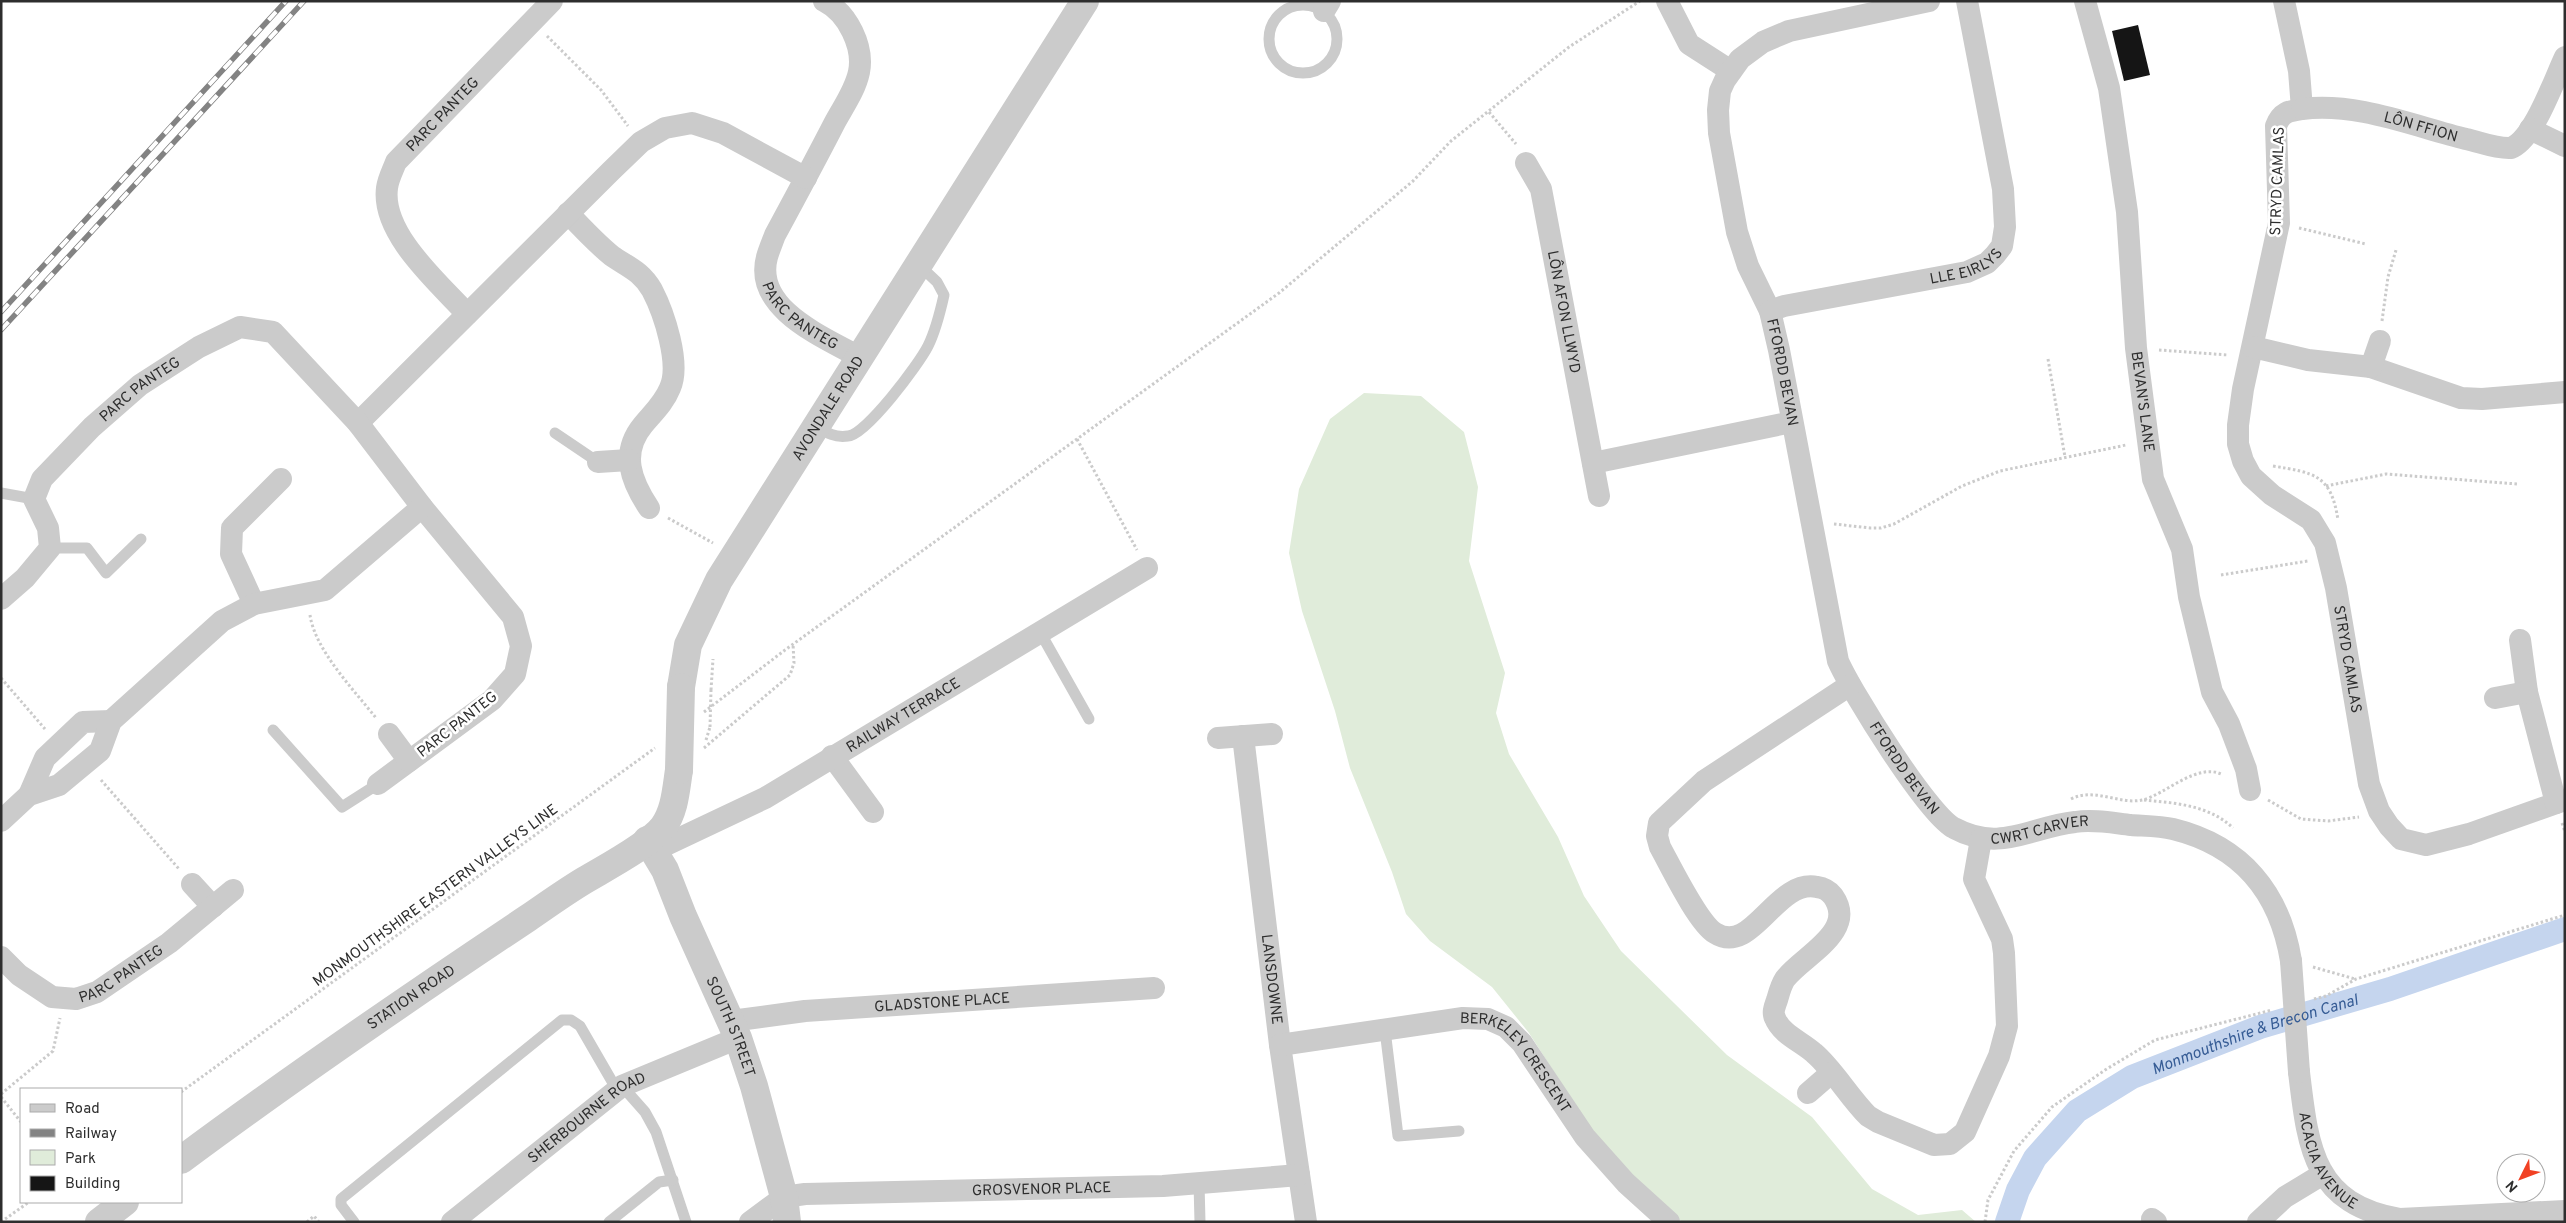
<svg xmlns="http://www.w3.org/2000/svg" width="2566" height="1223" viewBox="0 0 2566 1223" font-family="Overpass,sans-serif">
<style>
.green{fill:#e0ecda}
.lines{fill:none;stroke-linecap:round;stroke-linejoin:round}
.canal{stroke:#c5d5ee;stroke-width:24}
.building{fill:#151515}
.path{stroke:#cbcbcb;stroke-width:3;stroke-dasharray:2.5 2.5;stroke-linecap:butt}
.service{stroke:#cbcbcb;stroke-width:11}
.minor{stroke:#cbcbcb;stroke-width:22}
.tertiary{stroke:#cbcbcb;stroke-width:28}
.rail-casing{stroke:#838383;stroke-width:5.5}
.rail{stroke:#fff;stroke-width:4;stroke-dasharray:11;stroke-linecap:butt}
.path-bridge{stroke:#cbcbcb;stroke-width:3;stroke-dasharray:2.5 2.5;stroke-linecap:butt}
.minor-bridge{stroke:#cbcbcb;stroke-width:22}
.tertiary-bridge{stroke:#cbcbcb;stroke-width:28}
.labels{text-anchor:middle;stroke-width:5;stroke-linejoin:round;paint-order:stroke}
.street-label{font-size:15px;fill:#2e2e2e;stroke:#fff}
.water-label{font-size:16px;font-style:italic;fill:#365c95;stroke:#fff}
</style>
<rect width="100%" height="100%" fill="#fff"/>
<polygon class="green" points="1364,393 1421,396 1464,432 1478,487 1469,561 1505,673 1496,713 1509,754 1558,837 1584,896 1621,951 1727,1055 1812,1117 1872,1189 1918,1215 1962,1210 1976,1222 1682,1222 1632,1180 1586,1122 1529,1033 1492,987 1430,941 1406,914 1392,872 1350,768 1335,711 1302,611 1289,553 1299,489 1330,419"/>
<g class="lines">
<path class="canal" id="s1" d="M2007,1222L2018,1190L2035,1158L2077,1111L2132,1077L2260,1027L2390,989L2565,929"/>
</g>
<polygon class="building" points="2138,25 2150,75 2124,81 2112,31"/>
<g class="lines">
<g class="path">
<polyline points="547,36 601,90 628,126"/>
<polyline points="1489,112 1516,144"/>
<polyline points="2299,228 2366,244"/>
<polyline points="2382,321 2388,277 2396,250"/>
<polyline points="2159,350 2228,355"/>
<polyline points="2048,359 2065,457"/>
<polyline points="1077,439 1137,550"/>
<path d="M2273,466C2314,473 2331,474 2338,520"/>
<polyline points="2326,486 2386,474 2517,484"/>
<polyline points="668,518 713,543"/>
<polyline points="1834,524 1870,528 1881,528 1894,524 1962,486 2000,471 2126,445"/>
<polyline points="2221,575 2308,561"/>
<path d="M310,615C315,650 354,690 376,718"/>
<polyline points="1,678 45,729"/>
<polyline points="711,690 713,659"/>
<polyline points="704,712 785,650 1279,293 1413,181 1451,141 1569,47 1640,1"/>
<polyline points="706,740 710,727"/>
<polyline points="704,748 790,675 794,663 793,644"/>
<polyline points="101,780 179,869"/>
<path d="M2071,799C2095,787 2119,805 2142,800C2165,795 2198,761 2223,775"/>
<path d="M2144,800C2175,803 2209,805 2233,828"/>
<polyline points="2268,800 2301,819 2328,821 2359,817"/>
<polyline points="2562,823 2565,832"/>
<polyline points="2313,967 2355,979"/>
<polyline points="2314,999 2326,996 2356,979 2565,915"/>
<polyline points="181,1092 655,748"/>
<polyline points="1,1094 53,1051 60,1018"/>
<polyline points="1,1097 21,1122"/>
<polyline points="1,1222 29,1202"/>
<polyline points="307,1222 314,1216 319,1222"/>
<polyline points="1985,1222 1988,1200 2014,1151 2052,1107 2105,1070 2155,1040 2272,1010"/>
</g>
<g class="service">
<circle cx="1303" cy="39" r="34"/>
<path d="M816,426C827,433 835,438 848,436C866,435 919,364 928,346C936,330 940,313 944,295L937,282L919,265"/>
<polyline points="555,433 598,462"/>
<polyline points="1,493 34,499"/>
<polyline points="50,548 87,548 106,573 141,539"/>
<polyline points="1040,632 1089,719"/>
<polyline points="273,730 342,807 378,784"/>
<polyline points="1385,1030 1398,1136 1459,1131"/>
<polyline points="622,1086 645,1112 656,1132 686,1222"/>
<polyline points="1199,1183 1200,1222"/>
<polyline points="354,1222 341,1205 341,1199 562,1020 571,1020 580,1026 617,1090"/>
<polyline points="609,1222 659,1182 673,1180"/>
</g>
<g class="minor">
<path id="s2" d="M824,1C848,13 864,47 859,72C855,91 843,107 834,124C815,161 795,198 775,235C772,243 769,250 767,257C753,309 824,337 859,357"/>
<polyline points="1667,1 1689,44 1731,71"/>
<path id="s3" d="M1929,1L1789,31L1763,42L1740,59L1725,80L1720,91L1718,110L1719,133L1737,232L1748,266L1770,311L1779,350L1838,661C1851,691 1928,815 1954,828C2000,853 2030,827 2075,822C2093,819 2113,823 2131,825C2145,826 2160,826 2173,829C2242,846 2280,893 2291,961"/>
<path id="s4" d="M2085,1L2109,88L2127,212L2136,348L2153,479L2182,549L2189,597L2212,692L2229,724L2246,769L2250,790"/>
<path id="s5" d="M2284,1L2299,71L2302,109C2289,111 2281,112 2276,126L2279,223L2243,389L2238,425V444L2243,461L2251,476L2272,495L2311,520L2325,543L2336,588L2369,784L2379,811L2389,826L2401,839L2426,845L2469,834L2565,800"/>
<polyline points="1324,11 1330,1"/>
<path id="s6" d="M2302,109C2357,102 2413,126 2466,139C2480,142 2496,149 2511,148C2534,139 2554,80 2565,57"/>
<polyline points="2530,129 2565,146"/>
<path id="s7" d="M1526,163L1541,189L1599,496"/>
<path d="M568,213C582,228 596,243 612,256C628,267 641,271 652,290C664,313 681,364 670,388C664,403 653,413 643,425C620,453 631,481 649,508"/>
<path id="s8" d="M1770,311L1784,306L1967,272L1987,263L1995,255L2002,246L2005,227L2003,189L1967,1"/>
<path id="s9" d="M467,314C439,283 381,234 387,188C388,179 393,170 396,162L552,1"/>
<polyline points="2253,347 2308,360 2371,367 2461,398 2482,399 2565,392"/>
<polyline points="2371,367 2380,341"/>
<polyline points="358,423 611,171 641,142 665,128 692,123 723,133 806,178"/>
<polyline points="598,462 629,460"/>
<polyline points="1593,463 1792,422"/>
<path id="s10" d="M1,599L25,578L50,548L48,528L34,499L42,479L92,427L140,385L199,347L240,327L273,332L358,423L422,507L513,617L521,646L515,674L492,700L378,784"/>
<polyline points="254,604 231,554 232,528 281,479"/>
<polyline points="2520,640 2527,692 2556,803"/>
<path d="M1850,685L1704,781L1659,823L1657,836L1660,847C1671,867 1698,923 1715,933C1752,957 1776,878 1817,887C1824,888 1828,890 1833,896C1858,932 1802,956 1785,979C1781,985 1779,993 1777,1000C1775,1006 1772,1012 1775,1018C1781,1034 1802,1042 1814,1053C1833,1069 1849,1097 1868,1116L1878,1122L1934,1145L1950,1144L1965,1132L1999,1056L2007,1026L2004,953L2002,939L1974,879L1981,839"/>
<polyline points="2495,698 2527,692"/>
<polyline points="389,734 409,761"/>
<path id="s11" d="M1243,736L1280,1045L1306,1222"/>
<polyline points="1218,738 1272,734"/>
<polyline points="832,756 873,812"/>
<polyline points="29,795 45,758 83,722 111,721"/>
<polyline points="1,821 29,795 59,785 100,751 111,721 222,621 254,604 325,590 422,507"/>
<path id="s12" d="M653,851L765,798L1147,568"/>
<polyline points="192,884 213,907"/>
<path id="s13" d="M1,957L19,975L52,997L76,999L97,992L169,943L233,890"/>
<path id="s14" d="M731,1021L805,1011L1154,988"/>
<path id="s15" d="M1280,1045L1463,1018L1488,1019L1506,1027L1522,1043L1585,1137L1626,1183L1669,1222"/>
<path id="s16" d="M2299,1072C2308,1148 2313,1204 2400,1219L2565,1211"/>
<polyline points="1808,1093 1831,1073"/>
<polyline points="2152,1219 2156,1222"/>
<path id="s17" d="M452,1222L622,1086L738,1038"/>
<path id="s18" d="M750,1222L784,1197L805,1194L1163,1186L1299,1175"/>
<polyline points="2258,1222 2285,1197 2323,1174"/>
</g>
<g class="tertiary">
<path id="s19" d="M681,687L688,645L719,580L1085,1"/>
<path id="s20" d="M647,840L665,870L683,916L738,1038L754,1086L784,1197L787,1222"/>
<path id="s21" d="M181,1160C294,1076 411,996 528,918C547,905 565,892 585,880C605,868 649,845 663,827C675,811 676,789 679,770"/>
<polyline points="99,1222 125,1202"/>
</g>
<defs>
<g id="rail">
<polyline points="1,312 286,1"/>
<polyline points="1,330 304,1"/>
</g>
</defs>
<use href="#rail" class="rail-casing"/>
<use href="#rail" class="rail"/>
<polyline class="path-bridge" points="710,727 711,690"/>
<polyline class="minor-bridge" points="2291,961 2299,1072"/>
<polyline class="tertiary-bridge" points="679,770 681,687"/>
</g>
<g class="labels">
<g class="street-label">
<text dy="5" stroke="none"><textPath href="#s9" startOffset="248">PARC PANTEG</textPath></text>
<text dy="5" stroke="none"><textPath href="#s6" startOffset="121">LÔN FFION</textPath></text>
<text transform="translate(2277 181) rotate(-88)" y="5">STRYD CAMLAS</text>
<text dy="5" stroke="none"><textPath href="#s8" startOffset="202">LLE EIRLYS</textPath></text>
<text dy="5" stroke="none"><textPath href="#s7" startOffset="155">LÔN AFON LLWYD</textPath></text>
<text dy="5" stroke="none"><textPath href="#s2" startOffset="365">PARC PANTEG</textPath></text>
<text dy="5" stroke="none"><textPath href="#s3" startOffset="529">FFORDD BEVAN</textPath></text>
<text dy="5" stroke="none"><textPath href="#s10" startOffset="278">PARC PANTEG</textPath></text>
<text dy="5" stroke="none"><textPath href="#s4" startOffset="406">BEVAN'S LANE</textPath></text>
<text dy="5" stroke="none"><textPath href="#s19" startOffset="318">AVONDALE ROAD</textPath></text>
<text dy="5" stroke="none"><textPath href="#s5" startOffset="720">STRYD CAMLAS</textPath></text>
<text dy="5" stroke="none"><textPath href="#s12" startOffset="285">RAILWAY TERRACE</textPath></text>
<text transform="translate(457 724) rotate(-38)" y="5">PARC PANTEG</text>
<text dy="5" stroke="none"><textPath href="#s3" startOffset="949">FFORDD BEVAN</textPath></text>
<text dy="5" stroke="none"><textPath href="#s3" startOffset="1116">CWRT CARVER</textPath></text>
<text transform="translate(435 895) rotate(-36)" y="5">MONMOUTHSHIRE EASTERN VALLEYS LINE</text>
<text dy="5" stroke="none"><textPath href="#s13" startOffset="141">PARC PANTEG</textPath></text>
<text dy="5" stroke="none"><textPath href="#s11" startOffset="245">LANSDOWNE</textPath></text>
<text dy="5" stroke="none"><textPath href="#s21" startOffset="282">STATION ROAD</textPath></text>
<text dy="5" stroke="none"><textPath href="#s14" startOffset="212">GLADSTONE PLACE</textPath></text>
<text dy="5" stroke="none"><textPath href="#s20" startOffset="205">SOUTH STREET</textPath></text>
<text dy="5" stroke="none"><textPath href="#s15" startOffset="258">BERKELEY CRESCENT</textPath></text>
<text dy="5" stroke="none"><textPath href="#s17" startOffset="171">SHERBOURNE ROAD</textPath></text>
<text dy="5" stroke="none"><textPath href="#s16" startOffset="96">ACACIA AVENUE</textPath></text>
<text dy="5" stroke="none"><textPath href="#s18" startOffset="300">GROSVENOR PLACE</textPath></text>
</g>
<g class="water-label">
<text dy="6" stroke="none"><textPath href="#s1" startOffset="328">Monmouthshire &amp; Brecon Canal</textPath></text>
</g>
</g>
<rect width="2566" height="1223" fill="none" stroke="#2e2e2e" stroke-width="5"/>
<rect x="20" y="1088" width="162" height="115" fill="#ffffff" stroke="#ababab"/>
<rect x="30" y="1104" width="25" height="8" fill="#cbcbcb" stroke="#ababab"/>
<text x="65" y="1113" font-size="15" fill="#2e2e2e">Road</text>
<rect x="30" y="1129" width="25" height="8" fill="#838383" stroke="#ababab"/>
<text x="65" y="1138" font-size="15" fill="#2e2e2e">Railway</text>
<rect x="30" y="1150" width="25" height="15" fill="#e0ecda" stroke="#ababab"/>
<text x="65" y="1163" font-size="15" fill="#2e2e2e">Park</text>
<rect x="30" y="1176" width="25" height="15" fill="#151515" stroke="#ababab"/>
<text x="65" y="1188" font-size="15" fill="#2e2e2e">Building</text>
<g transform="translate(2521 1178) rotate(228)"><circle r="24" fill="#ffffff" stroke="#ababab"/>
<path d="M0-4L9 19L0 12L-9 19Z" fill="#f14124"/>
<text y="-8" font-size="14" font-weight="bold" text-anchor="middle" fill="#2e2e2e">N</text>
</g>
</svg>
